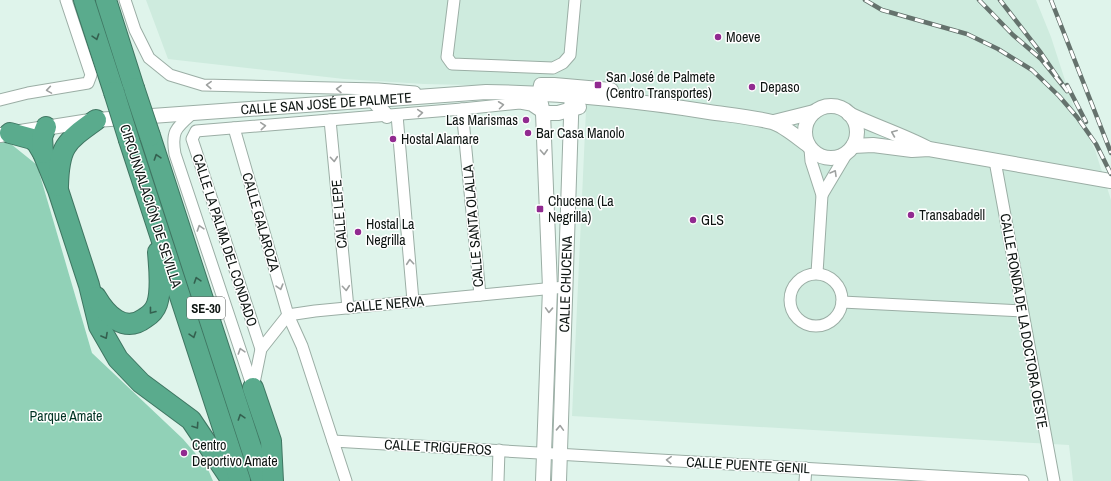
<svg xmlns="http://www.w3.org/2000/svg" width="1111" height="481" viewBox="0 0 1111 481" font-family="'Archivo Narrow',sans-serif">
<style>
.built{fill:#ceebde}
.green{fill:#91d1b7}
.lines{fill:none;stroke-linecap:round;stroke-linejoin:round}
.minor-casing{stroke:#9baea5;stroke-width:13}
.tertiary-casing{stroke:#9baea5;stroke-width:16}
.motorway-casing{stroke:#3f7662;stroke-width:22}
.minor{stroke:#fff;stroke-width:11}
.tertiary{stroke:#fff;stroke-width:14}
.motorway{stroke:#5aab8d;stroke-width:20}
.rail-casing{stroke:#65726d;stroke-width:4.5}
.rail{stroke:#fff;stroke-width:3;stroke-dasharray:9;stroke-linecap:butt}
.motorway-bridge-casing{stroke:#3f7662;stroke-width:22;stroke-linecap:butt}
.motorway-bridge{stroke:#5aab8d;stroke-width:20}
.oneway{stroke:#34604f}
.oneway2{stroke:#9ea1a0}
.poi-dot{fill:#912a90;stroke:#fff;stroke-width:1.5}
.labels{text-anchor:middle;stroke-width:3;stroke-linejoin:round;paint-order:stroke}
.shield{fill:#fff;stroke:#565a58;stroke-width:1}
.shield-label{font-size:13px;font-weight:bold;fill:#0d1411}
.poi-label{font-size:14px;fill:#0d1411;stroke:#fff;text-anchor:start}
.street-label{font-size:14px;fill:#0d1411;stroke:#fff}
.park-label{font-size:14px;fill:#003324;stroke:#fff}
</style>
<rect width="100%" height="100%" fill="#dff4eb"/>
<polygon class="built" points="146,0 1036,0 1051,37 1074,108 1095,150 1111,200 1111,481 1073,481 1069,445 572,416 587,88 424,84 344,79 168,59"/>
<polygon class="green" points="6,140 37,165 92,353 183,439 207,467 213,481 0,481 0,141"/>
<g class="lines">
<defs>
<g id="minor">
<polyline points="125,0 135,30 149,58 170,75 203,85 378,89 415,92"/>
<polyline points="454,0 447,57 452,64 553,68 563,63 570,55 575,0"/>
<polyline points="0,100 28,93 88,83 91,75 66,0"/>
<polyline points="462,109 480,295"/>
<path d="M193,113C176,128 171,131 175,154L253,388"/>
<polyline points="397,115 413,301"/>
<polyline points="330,120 348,308"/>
<polyline points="234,128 288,315 302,346 346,481"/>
<polyline points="810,149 811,161 822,195 817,273"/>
<polyline points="995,161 1054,481"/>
<polyline points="822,195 847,153"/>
<circle cx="816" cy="300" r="26"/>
<polyline points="842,302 1022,311"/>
<polyline points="261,349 195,148 192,139 196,131 462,109 520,103 531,105 543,113"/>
<polyline points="253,388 261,349 288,315 315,311 565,287"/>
<polyline points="333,441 1023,481"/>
<polyline points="498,481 499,450"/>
<polyline points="805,481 806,468"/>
</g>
<g id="tertiary">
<polyline points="373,100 387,116"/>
<circle cx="831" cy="132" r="26"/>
<polyline points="543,113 558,113 579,107"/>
<path d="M849,114C874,126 902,135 927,148"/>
<polyline points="774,122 814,112"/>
<path id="s1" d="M0,135L96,120L486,92C561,93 635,100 709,112C730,115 752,117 772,122C783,125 798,138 808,145"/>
<polyline points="853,146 873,145 912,150 929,149 1111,181"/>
<polyline points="543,481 550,288 543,113 539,95 541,85 554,85 611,90"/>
<path id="s2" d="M559,481L572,88"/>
</g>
<g id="motorway">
<polyline points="84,0 114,92"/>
<polyline points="106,0 134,88"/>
<polyline points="10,133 32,139 37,143 43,153 58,190 89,285 99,326 118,359 141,383 191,420 232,481"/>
<polyline points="150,136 262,481"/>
<polyline points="129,140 240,480"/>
<polyline points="43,153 42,137 46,127"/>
<path d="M58,186C59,147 65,142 96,120"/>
<path d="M96,297C106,314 124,334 145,318C150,315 155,310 157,304C162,289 159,267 158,252"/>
<polyline points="253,388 271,441 273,481"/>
</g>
</defs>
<use href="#minor" class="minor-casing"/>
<use href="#tertiary" class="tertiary-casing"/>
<use href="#motorway" class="motorway-casing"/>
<use href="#minor" class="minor"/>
<use href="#tertiary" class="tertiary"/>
<use href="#motorway" class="motorway"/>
<defs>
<g id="rail">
<polyline points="865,0 882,10 967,34 998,49 1032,70 1059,96 1077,117 1096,144 1111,174"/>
<polyline points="979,0 1013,35 1041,59 1067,91 1041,53 1000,0"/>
<polyline points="1051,0 1111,153"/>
<polyline points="1067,85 1086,122"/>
</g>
</defs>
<use href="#rail" class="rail-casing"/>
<use href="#rail" class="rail"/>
<defs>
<g id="motorway-bridge">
<polyline points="134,88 150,136"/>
<polyline points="114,92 129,140"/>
</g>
</defs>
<use href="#motorway-bridge" class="motorway-bridge-casing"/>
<use href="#motorway-bridge" class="motorway-bridge"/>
</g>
<defs><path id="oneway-chevron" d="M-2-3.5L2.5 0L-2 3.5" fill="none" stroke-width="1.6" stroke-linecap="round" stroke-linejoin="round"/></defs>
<g class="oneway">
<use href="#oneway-chevron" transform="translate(96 37) rotate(72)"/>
<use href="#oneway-chevron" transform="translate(157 157) rotate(-108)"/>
<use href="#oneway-chevron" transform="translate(197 280) rotate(-108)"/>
<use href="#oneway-chevron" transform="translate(152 311) rotate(128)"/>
<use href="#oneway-chevron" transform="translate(193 335) rotate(72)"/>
<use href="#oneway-chevron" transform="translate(105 336) rotate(61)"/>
<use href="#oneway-chevron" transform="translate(241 417) rotate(-108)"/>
<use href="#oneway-chevron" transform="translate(196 426) rotate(56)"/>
</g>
<g class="oneway2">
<use href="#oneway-chevron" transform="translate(209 85) rotate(-178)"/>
<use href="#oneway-chevron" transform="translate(339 89) rotate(-179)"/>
<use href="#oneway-chevron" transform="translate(49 90) rotate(171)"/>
<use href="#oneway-chevron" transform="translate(501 105) rotate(-7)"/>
<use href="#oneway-chevron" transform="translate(420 113) rotate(-5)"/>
<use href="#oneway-chevron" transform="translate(263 126) rotate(-5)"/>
<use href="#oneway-chevron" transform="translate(894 133) rotate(-158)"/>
<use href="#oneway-chevron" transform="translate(544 152) rotate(87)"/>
<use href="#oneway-chevron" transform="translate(334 159) rotate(85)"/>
<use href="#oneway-chevron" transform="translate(834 173) rotate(-60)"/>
<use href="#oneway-chevron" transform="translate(200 228) rotate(-108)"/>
<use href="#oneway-chevron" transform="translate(410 262) rotate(-95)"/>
<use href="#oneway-chevron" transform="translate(280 287) rotate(74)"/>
<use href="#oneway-chevron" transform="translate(346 288) rotate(85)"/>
<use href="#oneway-chevron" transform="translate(549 310) rotate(92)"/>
<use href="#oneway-chevron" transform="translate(241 351) rotate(-108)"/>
<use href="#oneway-chevron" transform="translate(560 428) rotate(-88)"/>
<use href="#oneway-chevron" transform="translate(669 460) rotate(-177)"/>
</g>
<g class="poi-dot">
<circle cx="718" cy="37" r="4"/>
<rect x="594" y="81" width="8" height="8" rx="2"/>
<circle cx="752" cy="87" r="4"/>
<circle cx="526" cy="120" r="4"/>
<circle cx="528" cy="133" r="4"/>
<circle cx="393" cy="139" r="4"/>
<rect x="536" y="205" width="8" height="8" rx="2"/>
<circle cx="911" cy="215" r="4"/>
<circle cx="693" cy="220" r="4"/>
<circle cx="358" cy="232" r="4"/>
<circle cx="184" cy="453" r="4"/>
</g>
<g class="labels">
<rect class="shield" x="187" y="297" width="38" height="22" rx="3"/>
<g class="shield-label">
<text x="206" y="313">SE-30</text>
</g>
<g class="poi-label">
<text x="726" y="42">Moeve</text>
<text x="606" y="82">San José de Palmete<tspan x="606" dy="16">(Centro Transportes)</tspan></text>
<text x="760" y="92">Depaso</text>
<text x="518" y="125" text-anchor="end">Las Marismas</text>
<text x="536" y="138">Bar Casa Manolo</text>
<text x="401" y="144">Hostal Alamare</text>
<text x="548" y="206">Chucena (La<tspan x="548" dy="16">Negrilla)</tspan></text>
<text x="919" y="220">Transabadell</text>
<text x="701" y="225">GLS</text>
<text x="366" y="229">Hostal La<tspan x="366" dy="16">Negrilla</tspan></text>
<text x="192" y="450">Centro<tspan x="192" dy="16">Deportivo Amate</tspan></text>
</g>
<g class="street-label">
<text dy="5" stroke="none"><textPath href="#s1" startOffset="328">CALLE SAN JOSÉ DE PALMETE</textPath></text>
<text transform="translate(151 206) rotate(72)" y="5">CIRCUNVALACIÓN DE SEVILLA</text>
<text transform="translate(339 214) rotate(-95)" y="5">CALLE LEPE</text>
<text transform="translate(261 222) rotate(74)" y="5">CALLE GALAROZA</text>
<text transform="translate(473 226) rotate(-95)" y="5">CALLE SANTA OLALLA</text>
<text transform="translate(225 240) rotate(72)" y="5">CALLE LA PALMA DEL CONDADO</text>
<text dy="5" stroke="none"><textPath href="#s2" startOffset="197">CALLE CHUCENA</textPath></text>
<text transform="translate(385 304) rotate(-5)" y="5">CALLE NERVA</text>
<text transform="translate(1024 321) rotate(80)" y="5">CALLE RONDA DE LA DOCTORA OESTE</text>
<text transform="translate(438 447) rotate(3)" y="5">CALLE TRIGUEROS</text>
<text transform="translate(748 465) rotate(3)" y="5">CALLE PUENTE GENIL</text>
</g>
<g class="park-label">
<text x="66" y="421">Parque Amate</text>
</g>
</g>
</svg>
